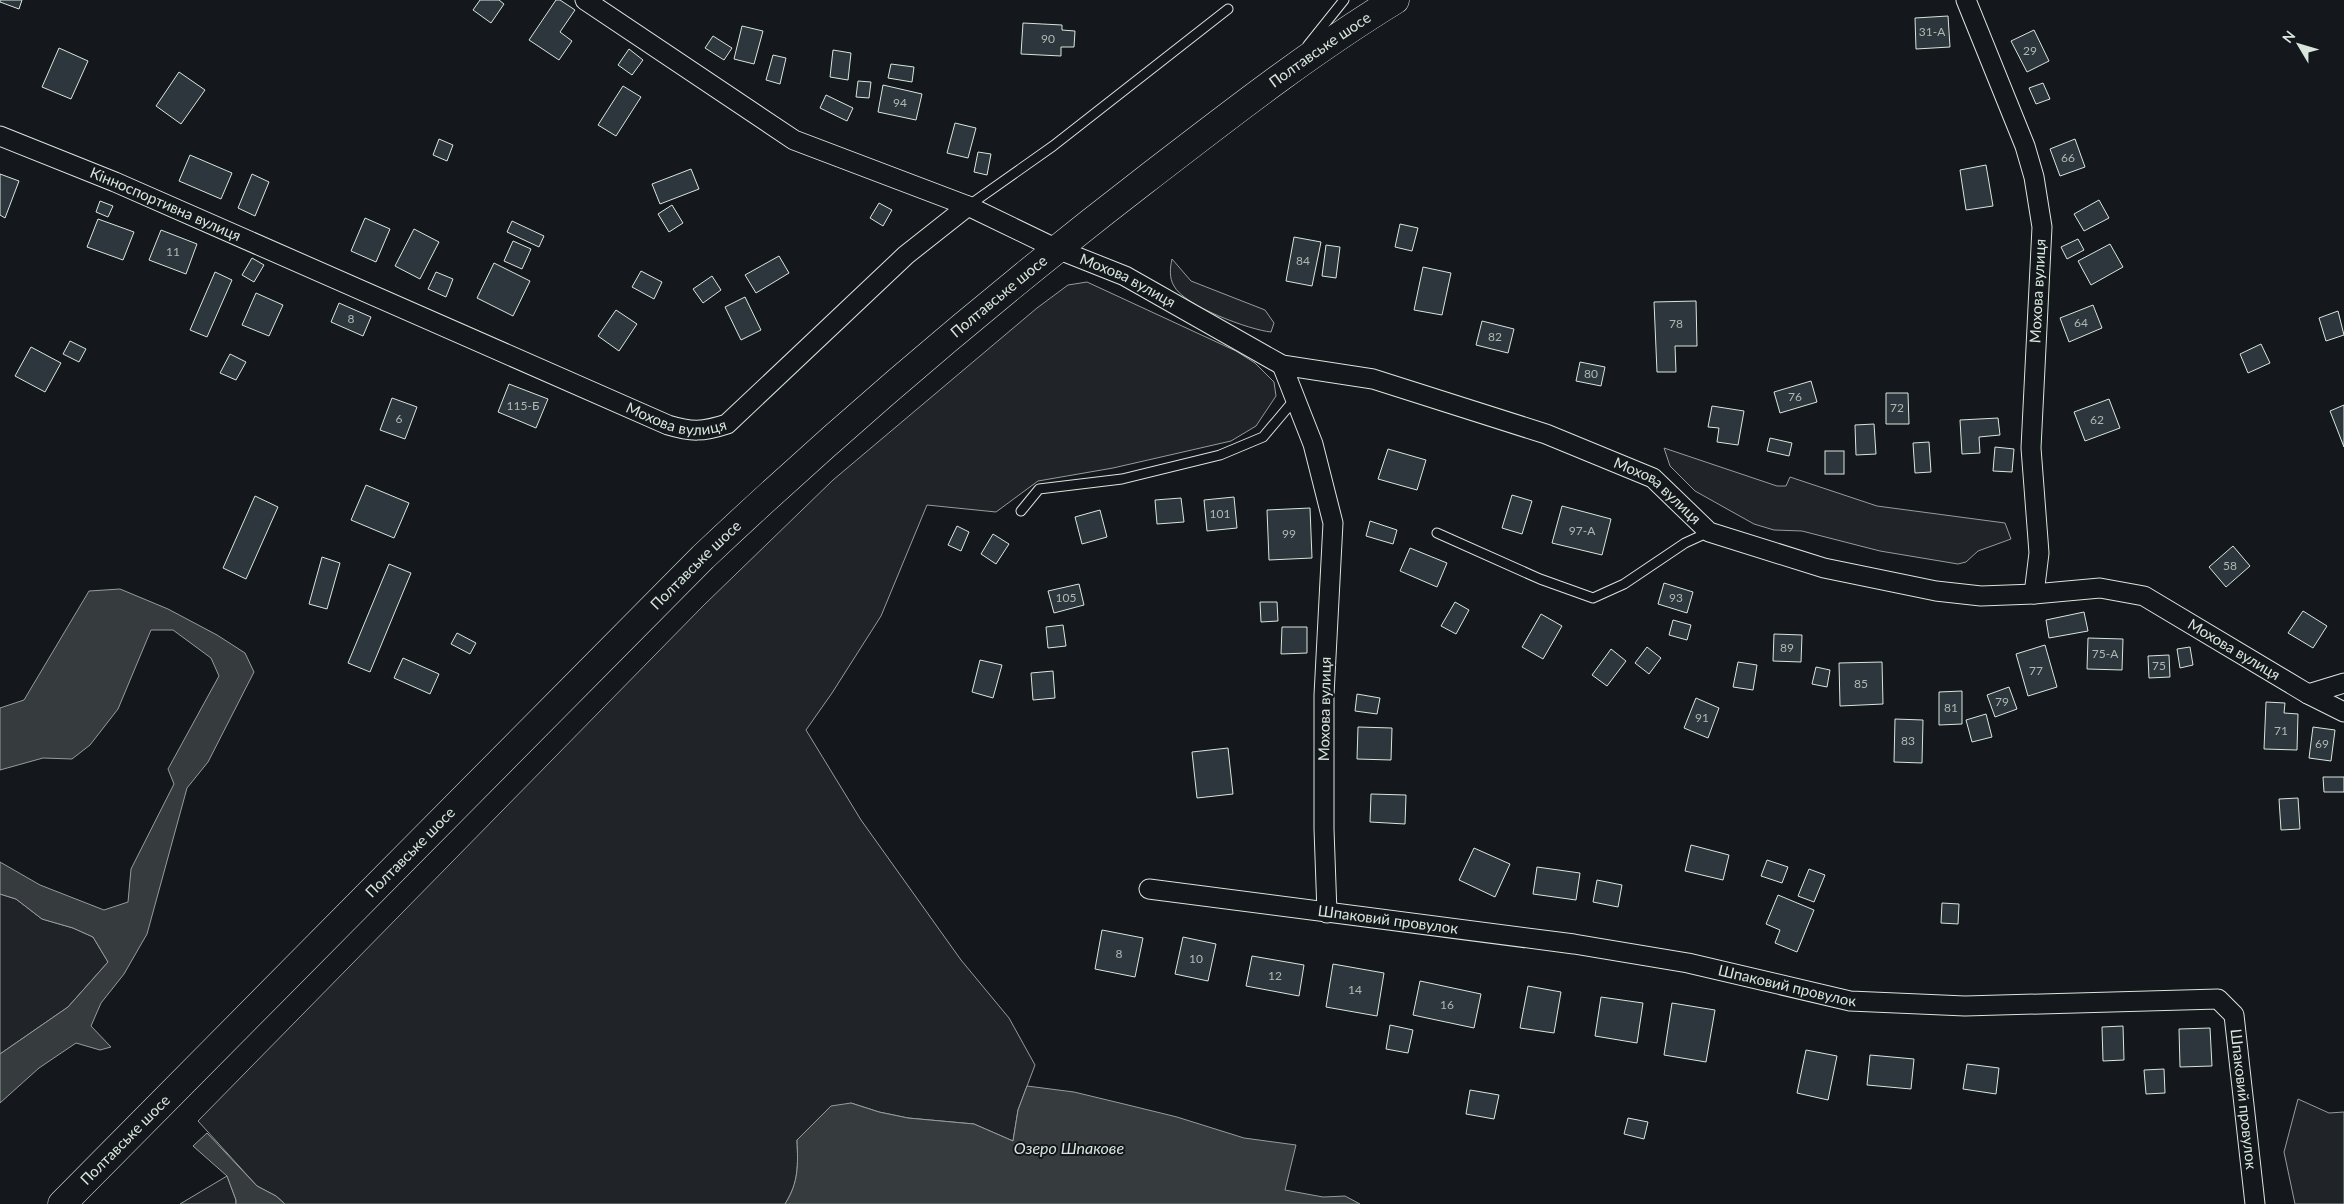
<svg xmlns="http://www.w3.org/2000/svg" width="2344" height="1204" viewBox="0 0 2344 1204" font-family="Lato,sans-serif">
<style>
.green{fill:#202428;stroke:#939e99}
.water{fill:#363b3e;stroke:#939e99}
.building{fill:#2c363c;stroke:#d8e6dc}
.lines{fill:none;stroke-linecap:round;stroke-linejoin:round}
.lane-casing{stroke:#d8e6dc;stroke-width:11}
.street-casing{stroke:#d8e6dc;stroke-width:21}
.primary-casing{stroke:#d8e6dc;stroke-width:29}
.lane{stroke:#14181c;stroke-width:9}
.street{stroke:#14181c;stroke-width:19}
.primary{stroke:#14181c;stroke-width:28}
.labels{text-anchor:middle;stroke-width:4;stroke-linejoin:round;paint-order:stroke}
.number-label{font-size:12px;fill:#adbab4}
.street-label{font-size:15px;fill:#d8e6dc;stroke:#14181c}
.water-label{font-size:16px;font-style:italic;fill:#d8e6dc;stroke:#14181c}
</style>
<rect width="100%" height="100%" fill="#14181c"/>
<g class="green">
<path d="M1172,259L1191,281L1265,310L1274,323L1271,332C1250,330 1184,306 1174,286C1169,278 1170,268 1172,259Z"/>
<path d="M1087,282L1236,351L1255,363L1274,382L1276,396L1256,426L1231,441L1113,468L1038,481L996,512L927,505L881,616L832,693L806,730L861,820L961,960L1009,1018L1035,1065L1018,1110L1013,1141L974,1124L908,1118L879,1112L851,1103L797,1140C798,1165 799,1182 785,1204H285L276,1196L257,1186L198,1121L704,605L833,480L1037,308L1068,285Z"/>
<polygon points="1664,448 1777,486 1786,486 1790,477 1877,506 2005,523 2011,539 1978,551 1966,562 1958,564 1880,551 1802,531 1774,530 1754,524 1695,491 1670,466"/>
<polygon points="0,894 16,899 42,919 73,928 93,937 108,962 68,1007 0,1054"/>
<polygon points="2298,1099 2329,1113 2344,1112 2344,1204 2295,1204 2284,1152"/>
<polygon points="227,1176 236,1200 236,1204 180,1204"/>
</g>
<g class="water">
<polygon points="120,589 168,609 217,635 245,653 254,672 208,762 187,788 147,934 124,974 101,1003 91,1026 111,1047 100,1050 76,1043 39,1068 0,1103 0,1054 68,1007 108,962 93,937 73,928 42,919 16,899 0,894 0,862 40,885 104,910 128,902 131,869 174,784 168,769 219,676 211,658 173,630 151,630 118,709 90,745 72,759 43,758 0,770 0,708 24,700 89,591"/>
<path d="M1027,1086L1074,1092L1128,1105L1177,1117L1244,1138L1296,1145L1285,1190L1323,1197L1345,1196L1360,1204H785C799,1182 798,1165 797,1140L831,1106L851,1103L879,1112L908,1118L974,1124L1013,1141L1018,1110Z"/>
<polygon points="207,1133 257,1186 276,1196 285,1204 236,1204 236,1200 227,1176 193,1146"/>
</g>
<g class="building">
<polygon points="0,0 22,0 19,9 0,2"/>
<polygon points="480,0 499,0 504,4 491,23 473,10"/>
<polygon points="556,0 560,0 575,10 560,32 572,41 559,60 529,40"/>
<polygon points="1948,16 1950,47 1916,49 1915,18"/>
<polygon points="1023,23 1062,25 1062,30 1075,31 1074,47 1061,47 1061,56 1021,54"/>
<polygon points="742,26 763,31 754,64 734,59"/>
<polygon points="2034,30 2049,61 2027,72 2011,41"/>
<polygon points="713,36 732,48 724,60 705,48"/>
<polygon points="59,48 88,61 71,99 42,87"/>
<polygon points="629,49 643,60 632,75 618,65"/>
<polygon points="833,50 851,53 848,80 830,77"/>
<polygon points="773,55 786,58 780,84 766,80"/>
<polygon points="891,64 914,67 912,82 888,78"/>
<polygon points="179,72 205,90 181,124 156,106"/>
<polygon points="858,81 871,82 869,98 856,97"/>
<polygon points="2043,83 2050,99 2036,104 2029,88"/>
<polygon points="883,85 922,94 916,120 878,112"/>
<polygon points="623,86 641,97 616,136 598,125"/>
<polygon points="826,95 853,108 847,121 820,108"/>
<polygon points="955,123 976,128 968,158 947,153"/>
<polygon points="439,139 453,145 447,161 433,155"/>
<polygon points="2075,139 2085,167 2060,176 2050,149"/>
<polygon points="978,152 991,154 987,175 974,172"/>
<polygon points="190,155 232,173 221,199 179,181"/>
<polygon points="1986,165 1993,206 1966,210 1960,170"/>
<polygon points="691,169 699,189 660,204 652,184"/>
<polygon points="0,174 19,181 5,218 0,215"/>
<polygon points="252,174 269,182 255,216 238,208"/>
<polygon points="2099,200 2109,218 2084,231 2074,214"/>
<polygon points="100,201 113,206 108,217 96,212"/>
<polygon points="879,203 892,210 883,226 870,218"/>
<polygon points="672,205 683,223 669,232 658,214"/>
<polygon points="365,218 390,229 376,262 351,251"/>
<polygon points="98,219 134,232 123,260 87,247"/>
<polygon points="512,221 544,236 539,247 507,232"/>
<polygon points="1400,224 1418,228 1412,251 1395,247"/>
<polygon points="414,229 439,242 420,279 395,266"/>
<polygon points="161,230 197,244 186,274 149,260"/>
<polygon points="1294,237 1321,242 1312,286 1286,281"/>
<polygon points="2078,239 2084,250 2067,259 2061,247"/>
<polygon points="513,241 531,249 522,269 504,261"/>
<polygon points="2110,244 2123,267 2091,285 2078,261"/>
<polygon points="1326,245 1340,247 1336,278 1322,276"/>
<polygon points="779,256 789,273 756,293 745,275"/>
<polygon points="252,258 264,265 254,282 242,275"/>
<polygon points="494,263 530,281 513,316 477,298"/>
<polygon points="1423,267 1451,273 1442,315 1414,310"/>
<polygon points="641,271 662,282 654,299 632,287"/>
<polygon points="215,272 232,280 207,337 190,330"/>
<polygon points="436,272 453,279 446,297 428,289"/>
<polygon points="712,276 721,290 703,303 693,289"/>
<polygon points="256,293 283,305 269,336 242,325"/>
<polygon points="745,297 761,330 741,340 725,307"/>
<polygon points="1696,301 1697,346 1675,346 1676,372 1657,372 1654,302"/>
<polygon points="339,303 371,317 363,336 331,322"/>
<polygon points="2093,305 2102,328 2069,342 2060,318"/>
<polygon points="616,310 637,324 619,351 598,336"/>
<polygon points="2338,311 2344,335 2326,341 2319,318"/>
<polygon points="1482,321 1514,329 1508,353 1476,345"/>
<polygon points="70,341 86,349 79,362 63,354"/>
<polygon points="2261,344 2270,363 2248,373 2240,354"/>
<polygon points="31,347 61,363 45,392 15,376"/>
<polygon points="230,354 246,362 236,380 220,373"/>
<polygon points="1580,362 1605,367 1601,386 1576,381"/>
<polygon points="1811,381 1817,402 1780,413 1774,392"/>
<polygon points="509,384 548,399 536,428 498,412"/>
<polygon points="1886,393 1908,393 1909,424 1886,424"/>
<polygon points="392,398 417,407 405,439 380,430"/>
<polygon points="2109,399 2120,428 2085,441 2074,412"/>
<polygon points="2344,405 2344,447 2330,411"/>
<polygon points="1712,406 1744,411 1738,445 1717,442 1719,428 1708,427"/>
<polygon points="1998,418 2000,435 1979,437 1980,453 1962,454 1960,420"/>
<polygon points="1874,424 1876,454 1856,455 1855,425"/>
<polygon points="1770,438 1792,443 1789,456 1767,451"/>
<polygon points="1929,442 1931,472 1915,473 1913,443"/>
<polygon points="1995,447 2014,449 2012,472 1993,471"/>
<polygon points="1388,449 1426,460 1417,490 1378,479"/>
<rect x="1825" y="451" width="19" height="23"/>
<polygon points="366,485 409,503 394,538 351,520"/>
<polygon points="1512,495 1532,501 1522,534 1502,528"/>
<polygon points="255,496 278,507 246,579 223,568"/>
<polygon points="1234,497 1237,528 1207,531 1204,500"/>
<polygon points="1181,498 1184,522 1157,524 1155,500"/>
<polygon points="1562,506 1611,519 1602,555 1552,543"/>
<polygon points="1310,508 1312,558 1269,560 1267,510"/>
<polygon points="1100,510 1107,537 1082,544 1075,517"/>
<polygon points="1370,521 1397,530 1393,544 1366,536"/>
<polygon points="957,526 969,532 961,551 948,545"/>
<polygon points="993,534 1009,544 996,564 981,554"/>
<polygon points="2233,546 2250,566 2226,587 2209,567"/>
<polygon points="1410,548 1447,563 1437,587 1400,571"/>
<polygon points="322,557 340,563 327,609 309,604"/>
<polygon points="389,564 411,573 370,672 348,663"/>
<polygon points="1664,583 1693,592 1687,613 1658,604"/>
<polygon points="1079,584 1084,605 1054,613 1048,591"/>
<polygon points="1260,602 1277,602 1278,621 1261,622"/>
<polygon points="1455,602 1469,610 1456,634 1441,626"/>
<polygon points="2303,611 2327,626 2313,648 2288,633"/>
<polygon points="2084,612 2088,631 2049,638 2046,620"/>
<polygon points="1541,614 1562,626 1543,659 1522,647"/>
<polygon points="1673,620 1691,625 1687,640 1669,635"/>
<polygon points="1063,625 1066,646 1048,648 1046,627"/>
<polygon points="1282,627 1307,627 1307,653 1281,654"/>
<polygon points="457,633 476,643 470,654 451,644"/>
<polygon points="1774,634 1802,635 1801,662 1773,661"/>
<polygon points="2088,638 2123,639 2122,670 2087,669"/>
<polygon points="2045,645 2057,687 2028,696 2016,654"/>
<polygon points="1647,647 1661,658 1649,674 1635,663"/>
<polygon points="2190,647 2193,665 2180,668 2177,649"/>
<polygon points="1611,649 1626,661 1607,686 1592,675"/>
<polygon points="2169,655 2170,677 2149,678 2148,656"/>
<polygon points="403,658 439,674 430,694 394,678"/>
<polygon points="980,660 1002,665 993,698 972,692"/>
<polygon points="1738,662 1757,665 1753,690 1733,687"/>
<polygon points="1882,662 1883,704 1840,706 1839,663"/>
<polygon points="1816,667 1830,670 1827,687 1812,684"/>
<polygon points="1053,671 1055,698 1033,700 1031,673"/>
<polygon points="2009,687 2017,709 1995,717 1987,695"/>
<polygon points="1962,691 1962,724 1939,725 1939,692"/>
<polygon points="1357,694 1380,698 1377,714 1355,711"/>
<polygon points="1696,698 1719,708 1708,738 1684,728"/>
<polygon points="2266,702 2285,703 2284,713 2298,714 2297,750 2264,749"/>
<polygon points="1986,714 1992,737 1972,742 1966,720"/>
<polygon points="1895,719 1923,720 1922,763 1894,762"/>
<polygon points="1358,727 1392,728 1391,760 1357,759"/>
<polygon points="2313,727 2335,730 2331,761 2309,758"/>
<polygon points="1228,748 1233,794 1197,798 1192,752"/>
<polygon points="2323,777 2344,777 2344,792 2324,792"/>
<polygon points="1371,794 1406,795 1405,824 1370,822"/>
<polygon points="2298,798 2300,829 2281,830 2279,799"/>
<polygon points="1691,845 1729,855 1723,880 1685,871"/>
<polygon points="1474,848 1510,864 1495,897 1459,880"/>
<polygon points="1767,860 1788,867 1782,883 1761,876"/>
<polygon points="1537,867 1580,873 1576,900 1533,894"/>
<polygon points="1809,869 1825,875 1814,902 1798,896"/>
<polygon points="1597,880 1622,885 1618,907 1593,902"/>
<polygon points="1778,895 1814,910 1797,952 1775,943 1780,930 1766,924"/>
<polygon points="1942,903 1959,904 1958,924 1941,923"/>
<polygon points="1102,930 1143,938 1135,977 1095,969"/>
<polygon points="1183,937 1216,944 1208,981 1175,974"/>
<polygon points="1252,956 1304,965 1299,996 1246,986"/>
<polygon points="1333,964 1384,973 1377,1016 1326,1007"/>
<polygon points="1420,981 1481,994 1474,1028 1413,1015"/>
<polygon points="1528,986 1561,992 1554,1033 1520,1028"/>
<polygon points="1601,997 1643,1003 1637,1043 1595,1036"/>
<polygon points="1672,1003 1715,1010 1706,1062 1664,1055"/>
<polygon points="1390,1025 1413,1030 1408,1053 1386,1049"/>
<polygon points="2123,1026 2124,1060 2103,1061 2102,1027"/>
<polygon points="2210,1028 2212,1066 2180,1067 2179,1029"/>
<polygon points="1806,1050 1837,1056 1828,1100 1797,1093"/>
<polygon points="1870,1055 1914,1059 1911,1089 1867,1085"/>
<polygon points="1967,1064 1999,1068 1996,1094 1963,1089"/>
<polygon points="2164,1069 2165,1093 2146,1094 2144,1070"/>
<polygon points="1470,1090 1499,1095 1494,1119 1466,1114"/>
<polygon points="1628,1118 1648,1122 1644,1139 1624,1134"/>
</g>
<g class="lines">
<defs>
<g id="lane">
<polyline points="1308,45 1344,0"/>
<polyline points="968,206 1053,146 1228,9"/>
<polyline points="1021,511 1039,489 1122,479 1220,455 1263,437 1295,399"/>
<polyline points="1437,533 1540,579 1593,598 1624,584 1685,543 1709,532"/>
</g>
<g id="street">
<path id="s1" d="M585,0L794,140L968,206L1057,249L1125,276L1282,365L1373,379L1546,434L1653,478L1709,532L1824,568L1936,591L1981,596L2034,594L2100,588L2144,596L2308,694L2344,712"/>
<polyline points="1966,0 2025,146 2034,177 2042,227 2031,448 2039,553 2034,594"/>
<path id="s2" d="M0,136L115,182L668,425C691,432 703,432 727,424L906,255L968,206"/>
<polyline points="1282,365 1313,444 1333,523 1324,695 1324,829 1327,913"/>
<polyline points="2308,694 2344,683"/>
<path id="s3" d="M1149,889L1574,944L1688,963L1850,1001L1965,1006L2218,999L2234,1015L2255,1204"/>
</g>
<g id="primary">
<path id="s4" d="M62,1204L703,557C844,424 992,298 1145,180C1227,117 1307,54 1395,0"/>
</g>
</defs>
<use href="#lane" class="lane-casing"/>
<use href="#street" class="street-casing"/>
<use href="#primary" class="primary-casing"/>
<use href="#lane" class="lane"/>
<use href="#street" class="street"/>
<use href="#primary" class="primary"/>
</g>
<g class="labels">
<g class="number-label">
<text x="1932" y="36">31-А</text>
<text x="1048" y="43">90</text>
<text x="2030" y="55">29</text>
<text x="900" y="107">94</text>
<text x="2068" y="162">66</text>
<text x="173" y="256">11</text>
<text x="1303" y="265">84</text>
<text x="351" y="323">8</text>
<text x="2081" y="327">64</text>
<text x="1676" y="328">78</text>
<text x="1495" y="341">82</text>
<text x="1591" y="378">80</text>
<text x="1795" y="401">76</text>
<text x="523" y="410">115-Б</text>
<text x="1897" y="412">72</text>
<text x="399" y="423">6</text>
<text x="2097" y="424">62</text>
<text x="1220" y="518">101</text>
<text x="1582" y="535">97-А</text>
<text x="1289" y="538">99</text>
<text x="2230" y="570">58</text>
<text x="1066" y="602">105</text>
<text x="1676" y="602">93</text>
<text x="1787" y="652">89</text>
<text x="2105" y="658">75-А</text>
<text x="2159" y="670">75</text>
<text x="2036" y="675">77</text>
<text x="1861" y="688">85</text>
<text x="2002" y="706">79</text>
<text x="1951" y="712">81</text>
<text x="1702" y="722">91</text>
<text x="2281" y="735">71</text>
<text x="1908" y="745">83</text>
<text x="2322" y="748">69</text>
<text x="1119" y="958">8</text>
<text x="1196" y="963">10</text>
<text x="1275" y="980">12</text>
<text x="1355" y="994">14</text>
<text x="1447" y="1009">16</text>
</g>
<g class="street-label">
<text dy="5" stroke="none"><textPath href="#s4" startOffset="1710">Полтавське шосе</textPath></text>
<text dy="5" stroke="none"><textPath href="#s2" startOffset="179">Кінноспортивна вулиця</textPath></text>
<text dy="5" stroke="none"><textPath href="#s1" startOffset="614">Мохова вулиця</textPath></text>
<text transform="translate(2038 291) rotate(-87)" y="5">Мохова вулиця</text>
<text dy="5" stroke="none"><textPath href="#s4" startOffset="1305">Полтавське шосе</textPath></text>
<text dy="5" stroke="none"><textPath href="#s2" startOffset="735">Мохова вулиця</textPath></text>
<text dy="5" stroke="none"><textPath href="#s1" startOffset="1190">Мохова вулиця</textPath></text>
<text dy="5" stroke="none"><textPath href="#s4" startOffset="900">Полтавське шосе</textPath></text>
<text dy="5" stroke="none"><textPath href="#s1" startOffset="1806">Мохова вулиця</textPath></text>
<text transform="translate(1325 709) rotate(-89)" y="5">Мохова вулиця</text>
<text dy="5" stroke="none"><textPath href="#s4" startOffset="495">Полтавське шосе</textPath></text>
<text dy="5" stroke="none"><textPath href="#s3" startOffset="241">Шпаковий провулок</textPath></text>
<text dy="5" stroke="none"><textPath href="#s3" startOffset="646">Шпаковий провулок</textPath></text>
<text dy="5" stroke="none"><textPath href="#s3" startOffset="1186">Шпаковий провулок</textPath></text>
<text dy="5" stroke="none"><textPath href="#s4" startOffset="90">Полтавське шосе</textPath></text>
</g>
<g class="water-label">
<text x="1069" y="1154">Озеро Шпакове</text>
</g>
</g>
<g transform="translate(2299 45) rotate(308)" stroke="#14181c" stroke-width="4" paint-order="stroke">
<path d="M0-4L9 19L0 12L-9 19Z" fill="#d8e6dc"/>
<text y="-8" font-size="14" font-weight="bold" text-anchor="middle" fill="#d8e6dc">N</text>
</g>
</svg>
